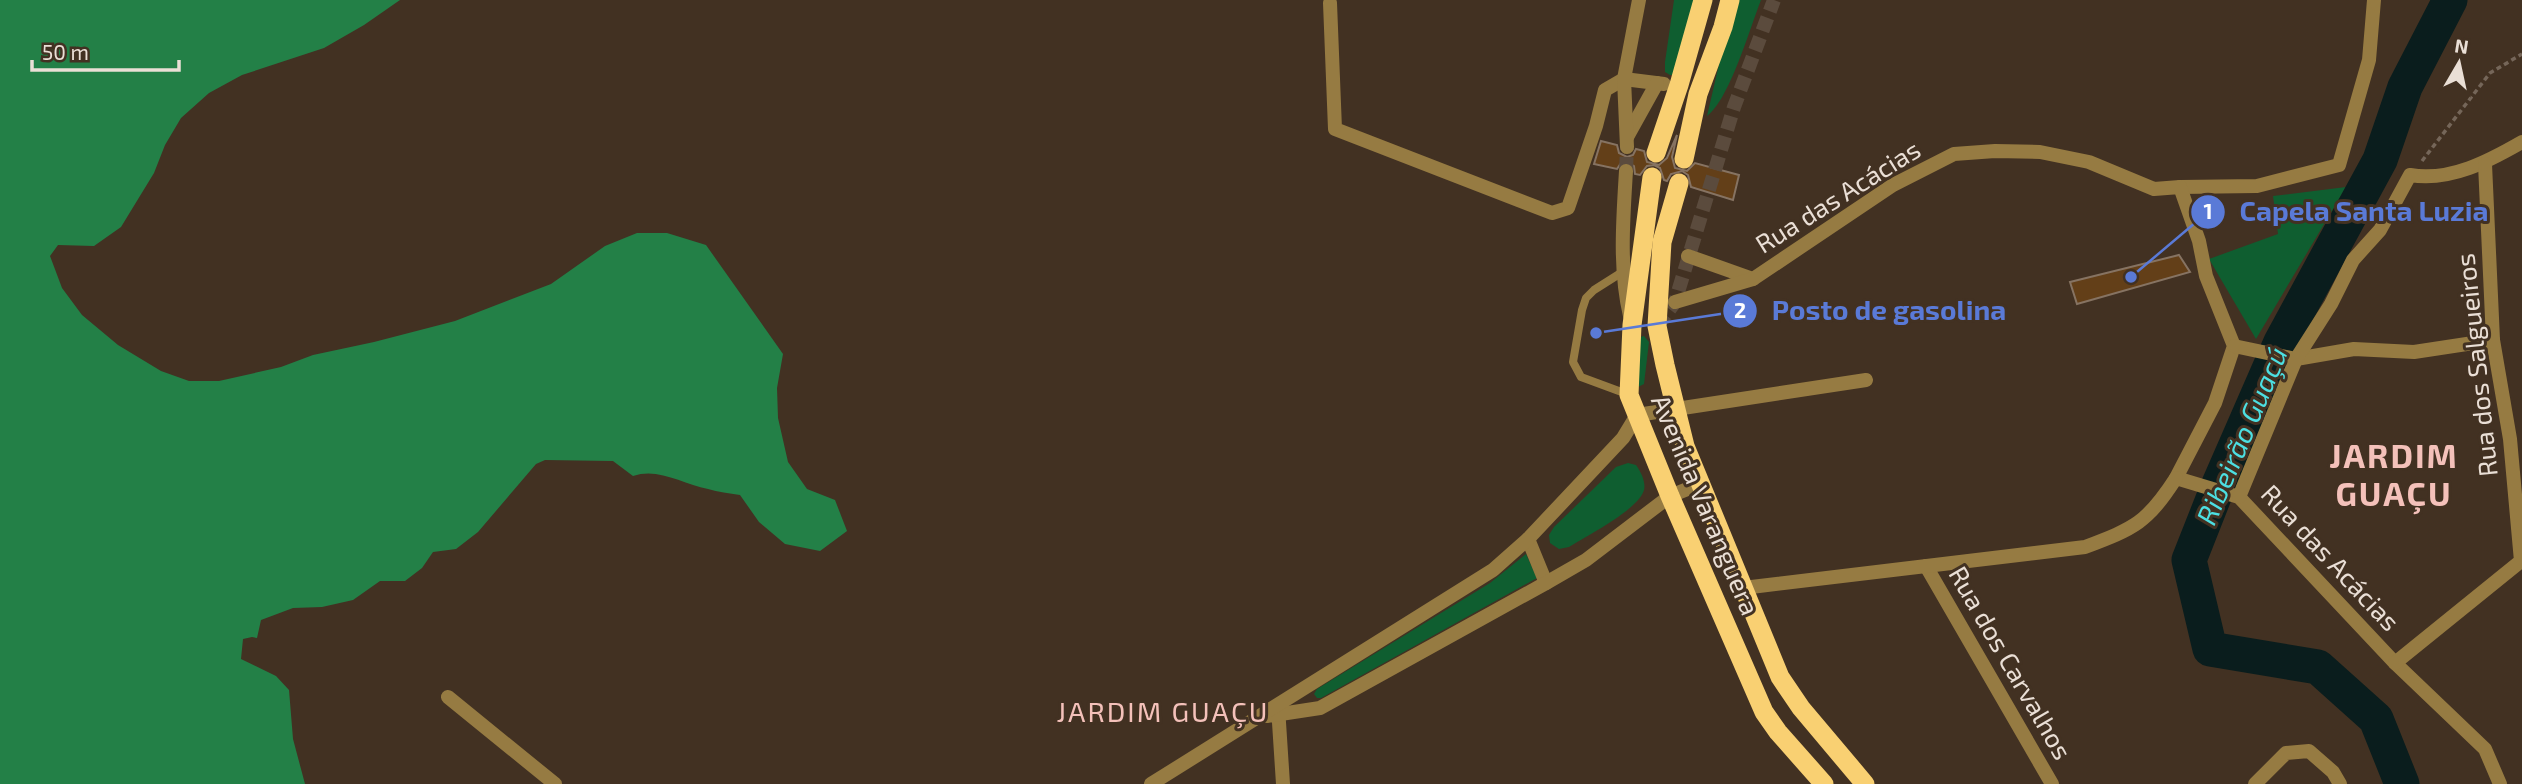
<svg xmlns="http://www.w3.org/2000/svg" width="2522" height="784" viewBox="0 0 2522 784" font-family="'Exo 2',sans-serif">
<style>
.green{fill:#0f5e30}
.forest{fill:#238047}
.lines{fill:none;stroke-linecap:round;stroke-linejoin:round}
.river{stroke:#0a1d1d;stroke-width:35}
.building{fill:#633f18;stroke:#867362;stroke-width:2}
.minor-tunnel{stroke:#5b4b3d;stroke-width:14;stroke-dasharray:14 7;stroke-linecap:butt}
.path{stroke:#756659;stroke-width:3.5;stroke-dasharray:5 3.5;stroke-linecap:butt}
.service{stroke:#967b42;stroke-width:8}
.minor{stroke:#967b42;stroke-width:14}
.trunk{stroke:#f9d072;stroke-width:19}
.labels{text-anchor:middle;stroke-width:6;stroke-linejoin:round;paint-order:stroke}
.street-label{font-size:26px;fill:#eadfd6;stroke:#423122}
.water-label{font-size:28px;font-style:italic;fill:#4cdfe2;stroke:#423122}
.neighbourhood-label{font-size:28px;letter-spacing:2px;fill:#f4c1ba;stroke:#423122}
.district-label{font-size:33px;font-weight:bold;letter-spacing:2px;fill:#f4c1ba;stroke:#423122}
.leader{fill:none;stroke:#5a7ad7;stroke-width:2.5}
.callout-dot{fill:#5a7ad7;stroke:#423122;stroke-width:2.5}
.mark-label{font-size:21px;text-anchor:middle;font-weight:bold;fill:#fff}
.callout-label{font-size:28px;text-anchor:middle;font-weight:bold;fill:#5a7ad7;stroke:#423122;stroke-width:6;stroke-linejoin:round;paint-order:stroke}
</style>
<rect width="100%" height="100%" fill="#423122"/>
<g class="green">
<polygon points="1674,0 1696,0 1676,75 1670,75 1665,72 1665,62"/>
<path d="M1734,0H1761C1750,28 1729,101 1707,116Z"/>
<polygon points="2346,187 2256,339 2209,259 2278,234 2273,196"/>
<polygon points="1644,336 1649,342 1644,384 1638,387 1640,337"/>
<path d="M1628,463L1636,465C1641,472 1646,482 1644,490C1639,509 1587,536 1569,547L1559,549L1550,543L1549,535L1554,527L1616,467Z"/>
<polygon points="1526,554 1537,578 1321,698 1317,698 1314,694 1317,689 1490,583"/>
</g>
<path class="forest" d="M0,0H400L364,25L324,48L242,75L209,93L181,118L165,145L154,173L121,227L94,246L58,245L50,256L62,288L82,315L118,345L161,371L189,381H219L281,367L313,355L374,342L455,321L551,284L605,246L637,233H667L706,245L783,354L777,388L778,418L788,462L807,489L835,500L847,531L820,551L785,544L759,522L740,495C729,493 718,492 708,489C683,484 658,467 633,476L613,461L545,460L536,464L478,532L456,549L433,552L422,568L405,581H380L353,600L322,607L293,608L261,620L257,638L252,637L243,639L241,659L276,676L289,690L293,739L305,784H0Z"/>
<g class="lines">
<polyline class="river" points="2402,784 2376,719 2318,667 2210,649 2189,560 2219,484 2281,342 2380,160 2405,87 2450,0"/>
</g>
<g class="building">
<polygon points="1677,135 1672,157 1675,168 1687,171 1695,163 1739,175 1733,200 1691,187 1688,175 1682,171 1671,174 1667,181 1664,180 1660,168 1654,165 1647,166 1640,175 1635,174 1634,166 1627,162 1621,163 1617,169 1594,164 1601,141 1617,145 1619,153 1627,157 1633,155 1636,149 1644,151 1647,162 1659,165 1667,158"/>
<polygon points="2179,255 2190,272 2077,304 2070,282"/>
</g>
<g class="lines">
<g class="minor-tunnel">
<polyline points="1626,171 1627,147"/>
<polyline points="1657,326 1675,302 1734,107 1774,0"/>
</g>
<polyline class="path" points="2422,161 2490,73 2522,54"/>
<polyline class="service" points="1624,271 1594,290 1586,298 1582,310 1573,362 1581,377 1627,394"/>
<g class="minor">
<polyline points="1330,3 1335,129 1552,213 1568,208 1596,126 1605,90 1624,79"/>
<polyline points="1624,79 1664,84"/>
<polyline points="1627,137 1657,83"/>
<polyline points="1627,147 1624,79 1639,0"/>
<path d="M1626,171C1623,220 1619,269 1630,316"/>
<polyline points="2180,187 2257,186 2339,165 2369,60 2374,0"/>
<polyline points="1688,256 1753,279"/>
<polyline points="1675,302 1753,279 1893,185 1954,154 1995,151 2040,152 2089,162 2154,189 2180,187 2199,241 2206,276 2234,346 2215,403 2176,478 2239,497 2395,663 2485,749 2500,784"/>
<polyline points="2234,346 2296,359 2354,349 2414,352 2493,340"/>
<path d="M2239,497L2296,359L2331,304L2353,260L2380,230L2410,175C2450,182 2489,161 2522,142"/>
<polyline points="1528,539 1546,583"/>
<polyline points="1926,566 2052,784"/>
<path d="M1743,588L2085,547C2135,528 2147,523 2176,478"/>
<polyline points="2395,663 2521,561 2510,439 2493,340 2485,164"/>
<polyline points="448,697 555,784"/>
<polyline points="1278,707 1283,784"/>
<polyline points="1267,716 1320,708 1546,583 1586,560 1670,496 1700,484"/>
<polyline points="1151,784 1493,570 1528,539 1623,438 1637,415 1866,380"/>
<polyline points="2255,784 2286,753 2309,751 2333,772 2340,784"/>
</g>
<g class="trunk">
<polyline points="1656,153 1679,85 1703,0"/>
<polyline points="1684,159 1698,94 1723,27 1730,0"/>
<polyline points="1652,177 1632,325 1629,395 1670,496 1764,712 1778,732 1824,784"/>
<polyline points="1679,183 1662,242 1657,326 1665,365 1685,446 1780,677 1801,708 1865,784"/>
</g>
</g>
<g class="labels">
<g class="street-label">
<text transform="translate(1838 197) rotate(-32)" y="9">Rua das Acácias</text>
<text transform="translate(2477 365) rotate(-96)" y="9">Rua dos Salgueiros</text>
<text transform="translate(1705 505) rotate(67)" y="9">Avenida Varanguera</text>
<text transform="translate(2330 558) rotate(47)" y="9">Rua das Acácias</text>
<text transform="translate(2010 663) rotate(60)" y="9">Rua dos Carvalhos</text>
</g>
<g class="water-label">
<text transform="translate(2242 436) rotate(-67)" y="10">Ribeirão Guaçú</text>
</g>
<g class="neighbourhood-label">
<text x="1163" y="722">JARDIM GUAÇU</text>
</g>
<g class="district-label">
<text x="2394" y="468">JARDIM<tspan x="2394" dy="38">GUAÇU</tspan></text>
</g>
</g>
<path class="leader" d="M2131 277L2208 212M1596 333L1740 311"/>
<g class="callout-dot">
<circle cx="2131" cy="277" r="7"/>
<circle cx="1596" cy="333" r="7"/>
<circle cx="2208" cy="212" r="18"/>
<circle cx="1740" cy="311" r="18"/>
</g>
<g class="mark-label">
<text x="2208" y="219">1</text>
<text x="1740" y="318">2</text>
</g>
<g class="callout-label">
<text x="2364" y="221">Capela Santa Luzia</text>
<text x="1889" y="320">Posto de gasolina</text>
</g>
<g transform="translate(2459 63) rotate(9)" stroke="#423122" stroke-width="5" paint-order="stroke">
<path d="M0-5L12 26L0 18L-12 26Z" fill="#eadfd6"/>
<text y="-10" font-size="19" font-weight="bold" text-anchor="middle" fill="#eadfd6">N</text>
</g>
<path d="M32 60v10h147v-10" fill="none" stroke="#eadfd6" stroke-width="3.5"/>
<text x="42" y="60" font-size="21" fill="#eadfd6" stroke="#423122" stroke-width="5" paint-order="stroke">50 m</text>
</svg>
